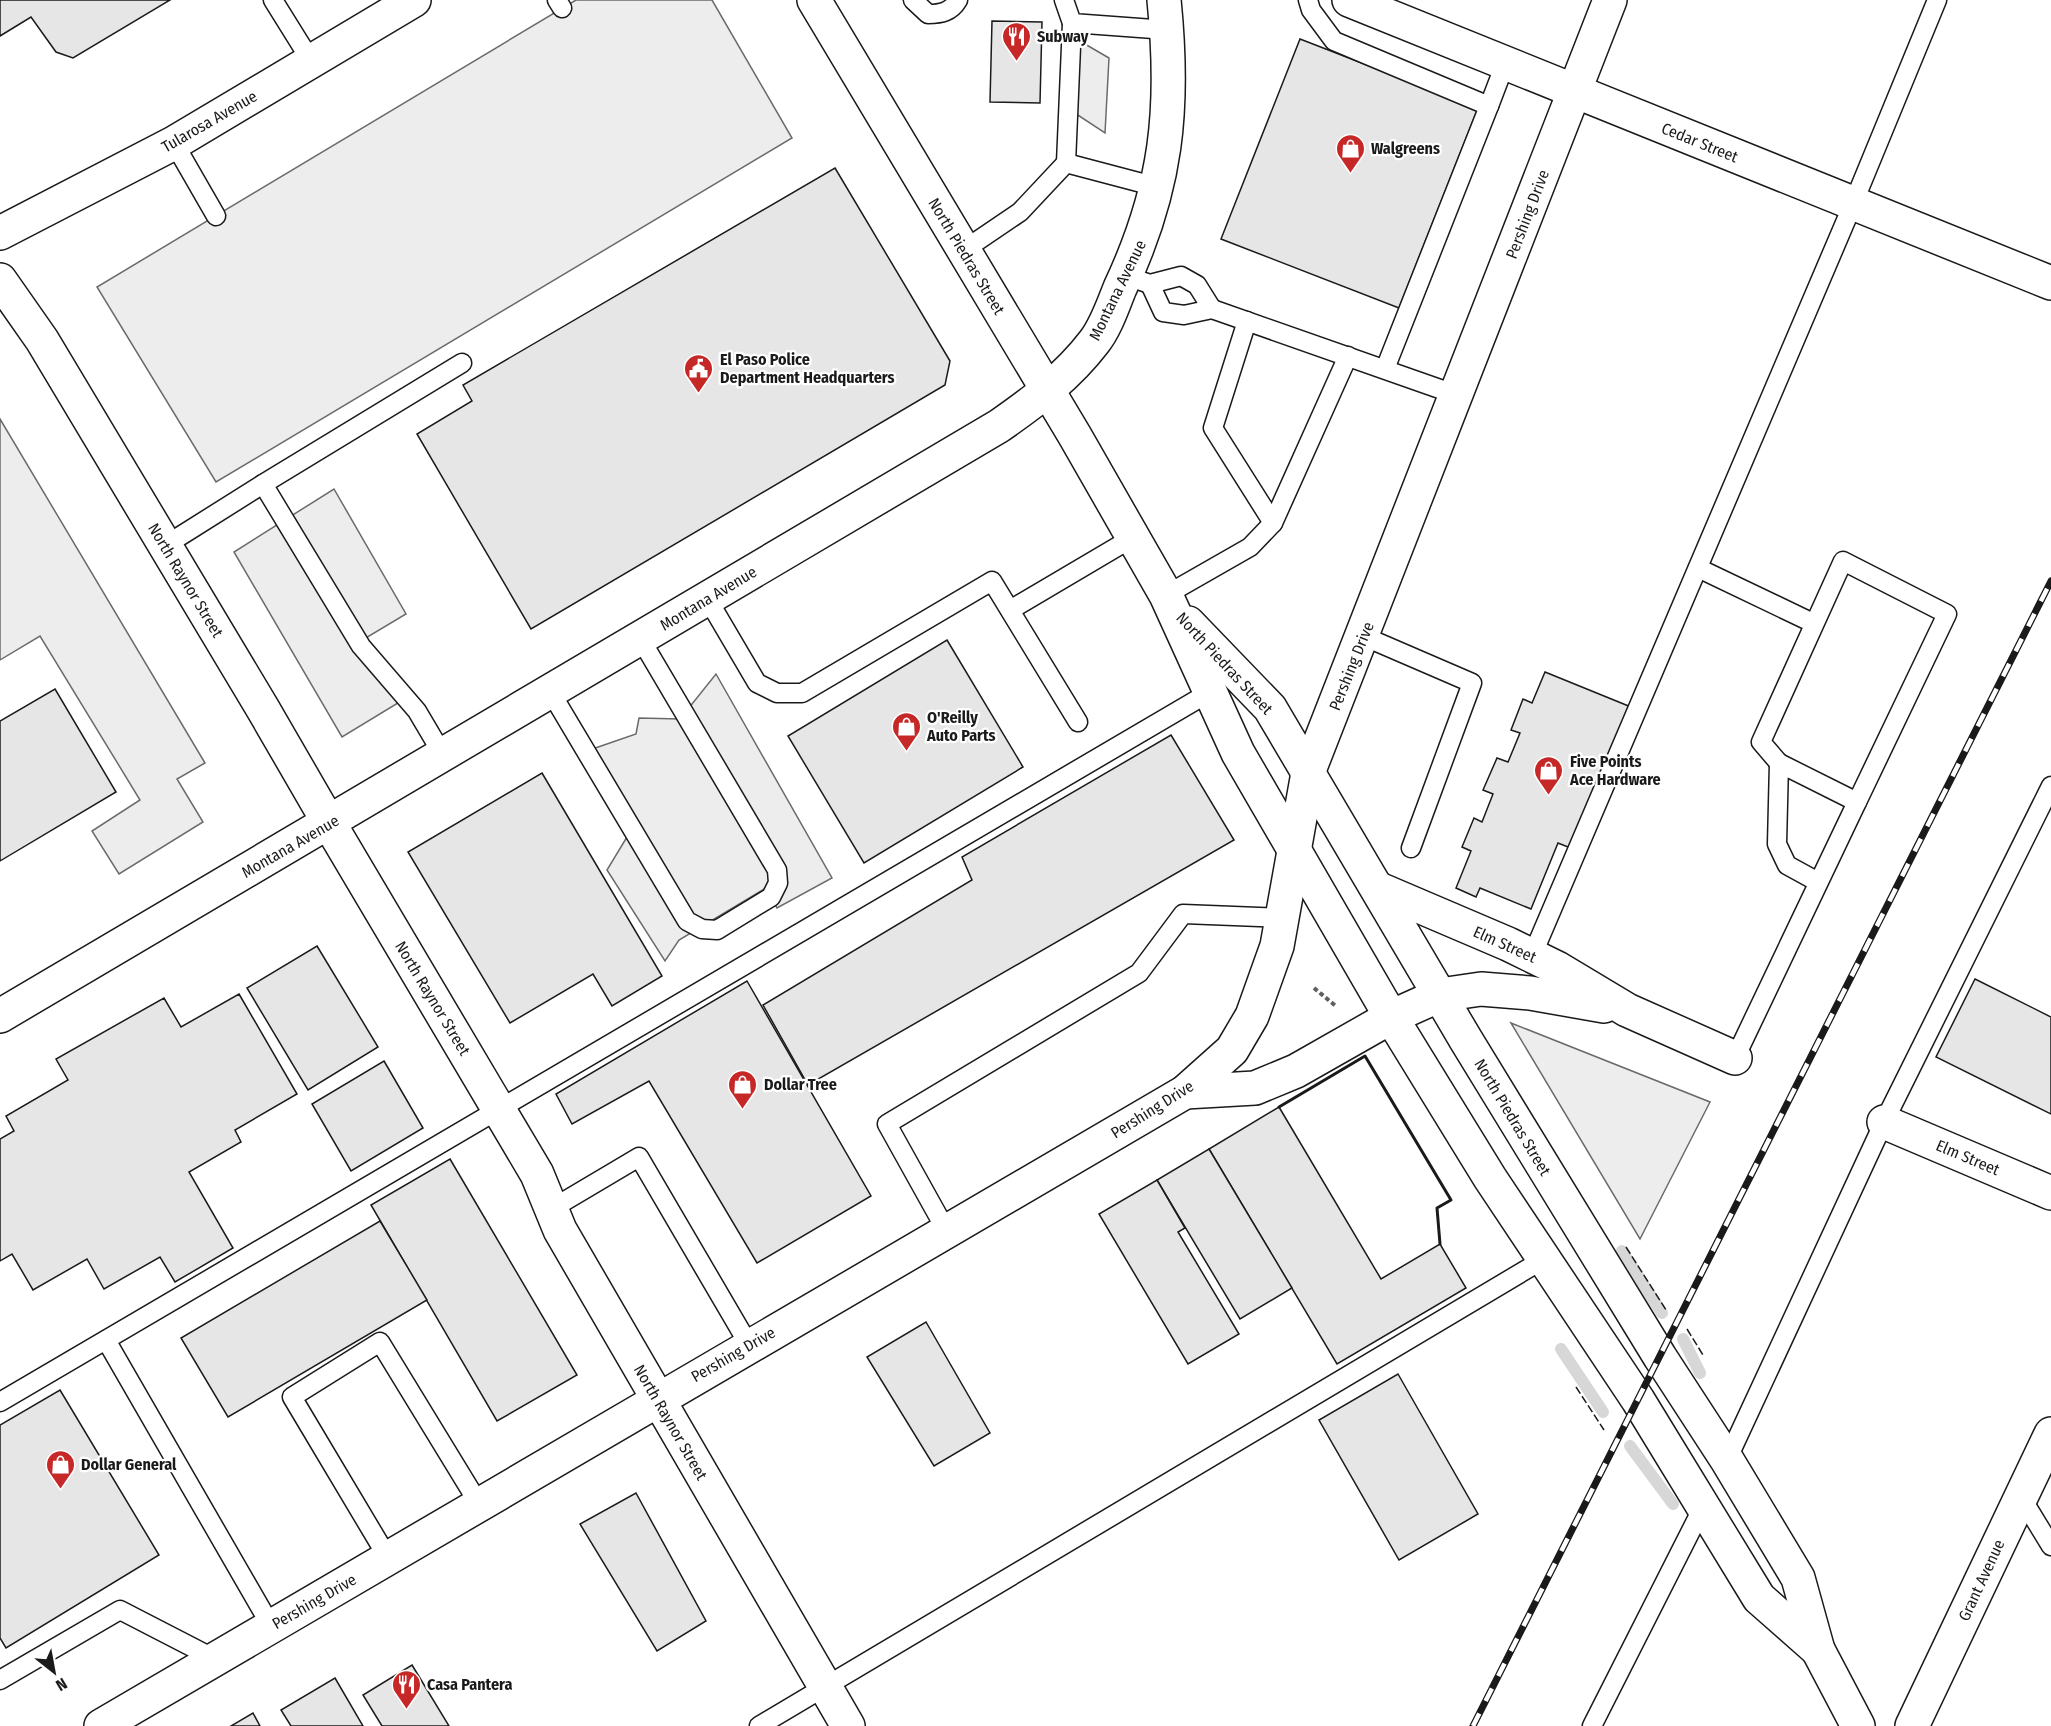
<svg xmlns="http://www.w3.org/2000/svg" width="2051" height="1726" viewBox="0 0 2051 1726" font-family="'Fira Sans Condensed',sans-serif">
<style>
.built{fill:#ededed;stroke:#6a6a6a;stroke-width:1.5}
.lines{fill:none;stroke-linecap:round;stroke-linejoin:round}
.stream{stroke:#d7d7d7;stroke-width:12}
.building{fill:#e6e6e6;stroke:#1a1a1a;stroke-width:1.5}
.lane-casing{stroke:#1a1a1a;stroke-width:21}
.street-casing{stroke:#1a1a1a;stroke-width:36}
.secondary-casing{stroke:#1a1a1a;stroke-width:36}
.primary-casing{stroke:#1a1a1a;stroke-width:36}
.path{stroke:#5f5f5f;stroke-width:4;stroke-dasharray:4.5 3;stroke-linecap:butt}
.lane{stroke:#fff;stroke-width:18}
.street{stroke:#fff;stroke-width:33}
.secondary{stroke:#fff;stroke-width:33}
.primary{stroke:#fff;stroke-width:33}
.rail-casing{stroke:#1a1a1a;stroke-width:7}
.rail{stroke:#fff;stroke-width:4.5;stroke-dasharray:14;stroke-linecap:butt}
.fence{stroke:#1a1a1a;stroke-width:1.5;stroke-dasharray:8 3;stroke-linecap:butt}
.wall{stroke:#1a1a1a;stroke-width:3}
.labels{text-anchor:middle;stroke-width:4.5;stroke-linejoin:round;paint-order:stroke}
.poi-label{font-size:16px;font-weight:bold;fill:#1a1a1a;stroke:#fff;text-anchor:start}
.street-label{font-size:16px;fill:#1a1a1a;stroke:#fff}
</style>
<rect width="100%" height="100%" fill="#fff"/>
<g class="built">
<polygon points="576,0 712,0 792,138 216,482 97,287"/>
<polygon points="1066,33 1109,58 1105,133 1061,104"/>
<polygon points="0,419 205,763 177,779 203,822 119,874 92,831 140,800 40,636 0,660"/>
<polygon points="334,489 406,614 364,639 398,703 342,737 234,552"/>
<polygon points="716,674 832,878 777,908 766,888 679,940 665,961 607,870 627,837 578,754 636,734 639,718 680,719"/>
<polygon points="1511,1023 1710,1102 1640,1239"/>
</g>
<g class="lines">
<g class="stream">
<polyline points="1622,1251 1662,1313"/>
<polyline points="1683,1339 1700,1373"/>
<polyline points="1561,1349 1603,1412"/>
<polyline points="1630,1446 1673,1504"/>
</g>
</g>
<g class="building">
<polygon points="0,0 170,0 73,58 56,52 31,17 0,36"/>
<polygon points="992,21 1042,22 1040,103 990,102"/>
<polygon points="1300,39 1478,108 1399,308 1221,239"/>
<polygon points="835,168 950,361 945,385 531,629 417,434 472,401 463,385"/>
<polygon points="947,640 1023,767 864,863 788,736"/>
<polygon points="1545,672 1631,707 1573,849 1558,843 1531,909 1480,888 1476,897 1456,888 1471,851 1462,847 1474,818 1482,822 1493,794 1483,790 1497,758 1508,762 1520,733 1511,730 1523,699 1532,703"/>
<polygon points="55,689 116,792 0,861 0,721"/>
<polygon points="1171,735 1234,840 808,1085 763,1005 972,880 962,857"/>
<polygon points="542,773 662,976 612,1006 593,974 510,1023 408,852"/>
<polygon points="317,946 378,1047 308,1090 247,988"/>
<polygon points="1975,979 2051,1017 2051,1114 1936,1057"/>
<polygon points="747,981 871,1196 757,1263 649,1081 572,1124 556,1094"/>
<polygon points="239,994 297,1094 235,1130 241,1142 189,1172 233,1248 175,1282 160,1257 104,1289 87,1259 33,1290 12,1254 0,1261 0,1139 14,1131 6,1116 68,1080 56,1059 164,998 181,1027"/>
<polygon points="384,1061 423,1128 351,1171 312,1104"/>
<polygon points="1279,1107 1381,1279 1440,1244 1466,1288 1337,1364 1209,1149"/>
<polygon points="1209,1149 1292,1288 1240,1319 1157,1180"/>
<polygon points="450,1159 577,1375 497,1421 371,1205"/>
<polygon points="1157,1180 1185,1228 1178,1232 1239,1334 1188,1364 1099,1214"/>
<polygon points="380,1221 427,1300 228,1417 181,1338"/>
<polygon points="926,1322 990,1433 934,1466 867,1357"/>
<polygon points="1398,1374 1478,1514 1399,1560 1319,1420"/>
<polygon points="60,1390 159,1555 6,1648 0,1638 0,1425"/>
<polygon points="636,1493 706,1621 657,1651 580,1524"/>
<polygon points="412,1665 449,1726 382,1726 363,1695"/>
<polygon points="335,1678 363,1726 291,1726 281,1710"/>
<polygon points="253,1713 260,1726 231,1726"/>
</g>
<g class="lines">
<defs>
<g id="lane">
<polyline points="273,0 311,61"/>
<polyline points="557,0 562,8"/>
<path d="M913,0L928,14C941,14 951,12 958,0"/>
<polyline points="1064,0 1072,23 1167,30"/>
<polyline points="1308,0 1311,10 1334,41 1489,106 1385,369"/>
<polyline points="1489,106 1505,64"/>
<polyline points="174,143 216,216"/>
<polyline points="1066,163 1072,23"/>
<polyline points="964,250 1020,212 1066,163 1157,187"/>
<polyline points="1141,281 1150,284 1181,276 1197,285 1212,309"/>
<polyline points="1150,284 1163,312 1184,315 1212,309 1457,395"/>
<polyline points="1247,321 1213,428 1273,523 1348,356"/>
<polyline points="263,484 462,363"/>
<polyline points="166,545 263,484 361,646 417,711 443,755"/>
<polyline points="1698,568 1813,623"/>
<polyline points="1166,595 1250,547 1273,523"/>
<polyline points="707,598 757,683 777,693 802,693 992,581 1078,722"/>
<polyline points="1010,610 1132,538"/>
<polyline points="1363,636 1472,683 1411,848"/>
<polyline points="550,691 687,921 702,929 717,930 771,897 778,883 777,870 640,638"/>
<polyline points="1779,763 1761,742 1843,561 1947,614 1857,802"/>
<polyline points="1532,956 1853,204 1937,0"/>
<polyline points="1735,1058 1857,802 1779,763 1777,844 1787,865 1818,882"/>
<polyline points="553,1208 639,1157 749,1345"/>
<polyline points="946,1230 887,1124 1139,973 1183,914 1283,918"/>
<polyline points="106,1340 271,1626"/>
<polyline points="0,1402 1210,692"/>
<polyline points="1727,1460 1884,1122 2051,786"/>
<polyline points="2021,1497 2051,1546"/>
<polyline points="388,1558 292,1397 380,1342 479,1504"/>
<polyline points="0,1680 120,1610 215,1659"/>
<polyline points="759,1726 1544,1259"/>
<polyline points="1592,1726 1704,1505"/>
</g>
<g id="street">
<polyline points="1349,0 2051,283"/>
<polyline points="0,233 174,143 414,0"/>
<polyline points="329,823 537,1174 560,1230 848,1726"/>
<polyline points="1379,889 1508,944 1557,968 1627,1010 1735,1058"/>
<polyline points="1440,995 1481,989 1530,993 1604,1006"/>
<polyline points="1884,1122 2051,1193"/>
</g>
<g id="secondary">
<polyline points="814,0 1075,436 1166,595 1238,753 1391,1017 1490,1178 1638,1400 1759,1598 1818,1650"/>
<polyline points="0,280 42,340 263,709 329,823"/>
<polyline points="1188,623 1270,708 1466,1040 1660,1357 1727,1460 1798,1578 1818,1650 1858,1726"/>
<polyline points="1185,1092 1255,1088 1296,1071 1391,1017 1440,995"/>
<polyline points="101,1726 1185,1092 1232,1050 1252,1016 1277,946 1308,773 1610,0"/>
<polyline points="1912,1726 2051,1434"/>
</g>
<path id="primary" d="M0,1016L999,426C1035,401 1068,376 1094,342C1106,327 1113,305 1120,288C1167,188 1175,109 1164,0"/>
</defs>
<use href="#lane" class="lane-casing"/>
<use href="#street" class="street-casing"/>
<use href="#secondary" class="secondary-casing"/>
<use href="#primary" class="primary-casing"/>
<polyline class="path" points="1314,988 1337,1007"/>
<use href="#lane" class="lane"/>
<use href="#street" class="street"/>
<use href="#secondary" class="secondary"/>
<use href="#primary" class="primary"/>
<defs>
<polyline id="rail" points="1473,1726 2051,581"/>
</defs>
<use href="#rail" class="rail-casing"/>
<use href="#rail" class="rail"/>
<g class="fence">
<polyline points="1626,1247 1666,1310"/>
<polyline points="1687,1329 1703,1355"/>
<polyline points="1576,1387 1604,1430"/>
</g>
<polyline class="wall" points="1279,1107 1365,1056 1451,1200 1437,1208 1440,1244"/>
</g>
<defs>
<symbol id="restaurant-pin" viewBox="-11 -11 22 30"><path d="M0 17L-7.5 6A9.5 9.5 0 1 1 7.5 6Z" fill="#c62828" stroke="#fff"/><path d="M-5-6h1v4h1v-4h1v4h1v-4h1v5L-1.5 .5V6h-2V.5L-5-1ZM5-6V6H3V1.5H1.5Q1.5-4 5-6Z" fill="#fff"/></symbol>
<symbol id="shop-pin" viewBox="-11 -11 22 30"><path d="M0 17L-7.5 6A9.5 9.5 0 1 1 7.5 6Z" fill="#c62828" stroke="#fff"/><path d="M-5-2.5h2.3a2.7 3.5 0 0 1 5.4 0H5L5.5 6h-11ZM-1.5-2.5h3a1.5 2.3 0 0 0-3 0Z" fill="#fff"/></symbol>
<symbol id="civic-pin" viewBox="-11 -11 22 30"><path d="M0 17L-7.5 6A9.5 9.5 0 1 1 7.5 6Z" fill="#c62828" stroke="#fff"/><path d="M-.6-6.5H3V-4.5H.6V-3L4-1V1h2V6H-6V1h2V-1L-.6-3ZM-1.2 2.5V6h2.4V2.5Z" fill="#fff"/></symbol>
</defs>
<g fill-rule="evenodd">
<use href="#restaurant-pin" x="1000" y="20" width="33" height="45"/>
<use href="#shop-pin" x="1334" y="132" width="33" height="45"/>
<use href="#civic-pin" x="682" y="352" width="33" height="45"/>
<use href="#shop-pin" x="890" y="710" width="33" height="45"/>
<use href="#shop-pin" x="1532" y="754" width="33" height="45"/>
<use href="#shop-pin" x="726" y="1068" width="33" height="45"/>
<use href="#shop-pin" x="44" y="1448" width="33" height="45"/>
<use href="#restaurant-pin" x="390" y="1668" width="33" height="45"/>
</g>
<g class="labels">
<g class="poi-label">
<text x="1037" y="42">Subway</text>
<text x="1371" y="154">Walgreens</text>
<text x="720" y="365">El Paso Police<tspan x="720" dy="18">Department Headquarters</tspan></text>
<text x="927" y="723">O'Reilly<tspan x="927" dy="18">Auto Parts</tspan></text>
<text x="1570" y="767">Five Points<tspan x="1570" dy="18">Ace Hardware</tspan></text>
<text x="764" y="1090">Dollar Tree</text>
<text x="81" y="1470">Dollar General</text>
<text x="427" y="1690">Casa Pantera</text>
</g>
<g class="street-label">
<text transform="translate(209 121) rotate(-30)" y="6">Tularosa Avenue</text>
<text transform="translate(1700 142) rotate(22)" y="6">Cedar Street</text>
<text transform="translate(1527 214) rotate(-69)" y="6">Pershing Drive</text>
<text transform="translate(967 256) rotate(59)" y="6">North Piedras Street</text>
<text transform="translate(1117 290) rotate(-64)" y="6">Montana Avenue</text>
<text transform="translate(186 580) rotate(59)" y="6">North Raynor Street</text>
<text transform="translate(708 598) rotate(-31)" y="6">Montana Avenue</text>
<text transform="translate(1225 663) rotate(47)" y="6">North Piedras Street</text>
<text transform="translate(1351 666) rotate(-68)" y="6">Pershing Drive</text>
<text transform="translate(290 846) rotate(-30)" y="6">Montana Avenue</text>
<text transform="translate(1505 944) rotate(24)" y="6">Elm Street</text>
<text transform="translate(433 998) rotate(59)" y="6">North Raynor Street</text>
<text transform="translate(1152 1109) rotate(-32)" y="6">Pershing Drive</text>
<text transform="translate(1513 1117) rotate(59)" y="6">North Piedras Street</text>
<text transform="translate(1968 1157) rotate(23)" y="6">Elm Street</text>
<text transform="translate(733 1354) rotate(-30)" y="6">Pershing Drive</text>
<text transform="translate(671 1422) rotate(60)" y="6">North Raynor Street</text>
<text transform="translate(1981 1580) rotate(-65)" y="6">Grant Avenue</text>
<text transform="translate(314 1601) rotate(-30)" y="6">Pershing Drive</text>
</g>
</g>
<g transform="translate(54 1672) rotate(149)" stroke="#ffffff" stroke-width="4.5" paint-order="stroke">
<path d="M0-4.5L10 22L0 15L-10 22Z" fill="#1a1a1a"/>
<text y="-9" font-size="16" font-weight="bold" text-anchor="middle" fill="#1a1a1a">N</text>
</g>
</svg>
